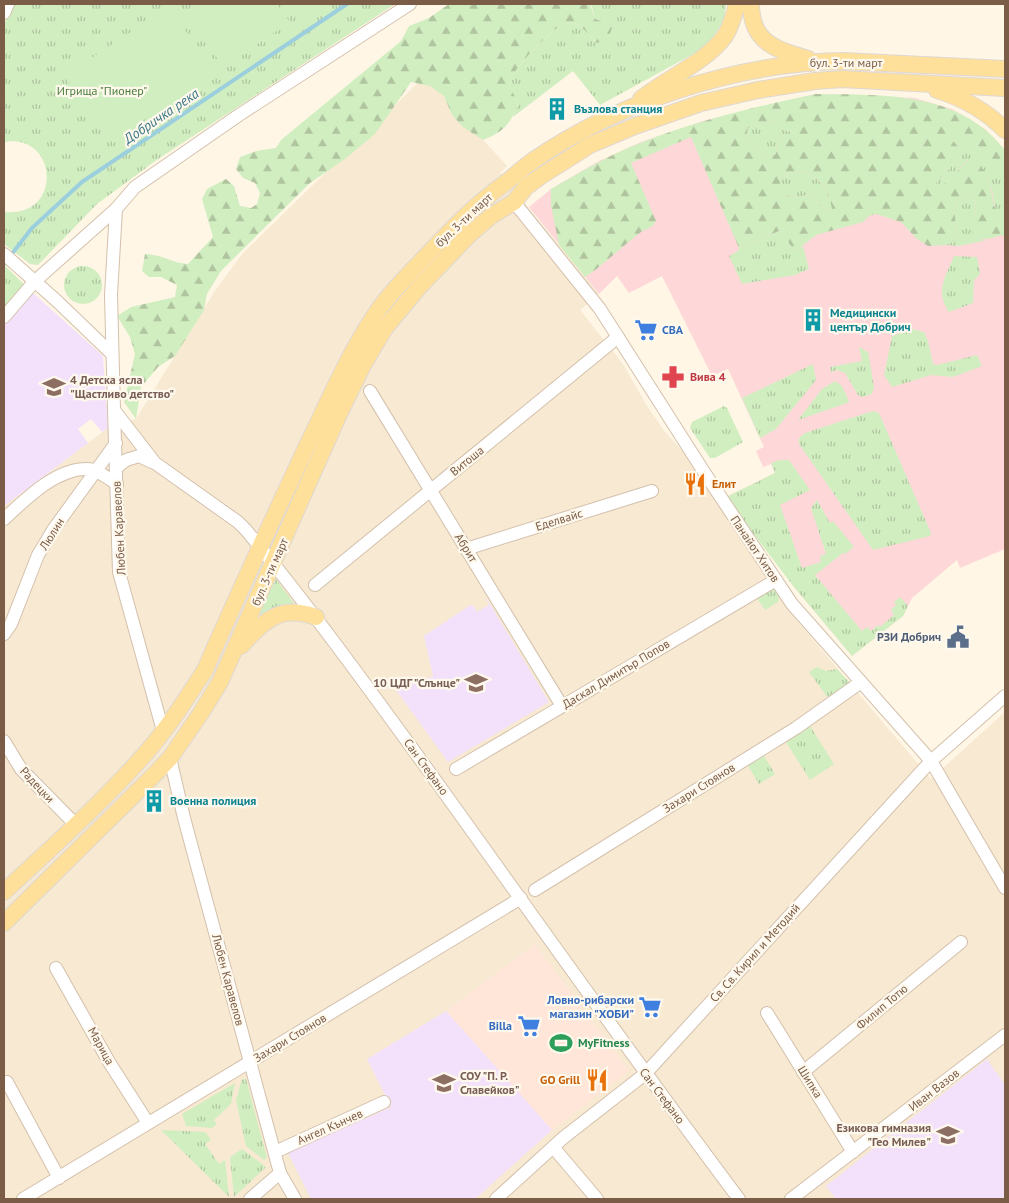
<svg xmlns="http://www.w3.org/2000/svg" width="1009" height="1203" viewBox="0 0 1009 1203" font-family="'PT Sans',sans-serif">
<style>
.residential{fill:#f7e9d2}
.commercial{fill:#ffe6d8}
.education{fill:#f3e1fb}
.medical{fill:#fed7d9}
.grass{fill:url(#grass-tufts)}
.forest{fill:url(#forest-firs);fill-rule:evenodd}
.garden{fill:#d1eec1}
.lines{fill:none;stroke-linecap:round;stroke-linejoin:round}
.stream{stroke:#9ccfde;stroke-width:4}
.minor-casing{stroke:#d4c0ac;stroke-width:14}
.major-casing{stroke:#dfd8d3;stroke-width:18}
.minor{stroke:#fff;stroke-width:12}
.major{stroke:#ffe09b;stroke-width:16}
.labels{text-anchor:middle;stroke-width:4.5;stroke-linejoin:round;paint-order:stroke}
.street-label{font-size:12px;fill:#7b5c47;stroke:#fff9ed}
.park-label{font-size:12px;fill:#4a7c3b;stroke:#fff9ed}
.culture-label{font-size:12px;font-weight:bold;fill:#0d838f;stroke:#fff9ed;text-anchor:start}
.shop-label{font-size:12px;font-weight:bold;fill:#366cbe;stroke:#fff9ed;text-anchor:end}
.health-label{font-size:12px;font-weight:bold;fill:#be3a42;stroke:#fff9ed;text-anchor:start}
.education-label{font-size:12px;font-weight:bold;fill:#785e54;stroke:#fff9ed;text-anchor:start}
.food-label{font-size:12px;font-weight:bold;fill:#c56008;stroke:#fff9ed;text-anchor:start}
.service-label{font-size:12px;font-weight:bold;fill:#4e5e75;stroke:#fff9ed;text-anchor:end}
.leisure-label{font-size:12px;font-weight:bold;fill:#27864d;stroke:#fff9ed;text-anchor:start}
.water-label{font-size:14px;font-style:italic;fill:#3b7789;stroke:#fff9ed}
</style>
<defs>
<pattern id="grass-tufts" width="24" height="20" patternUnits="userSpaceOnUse" patternTransform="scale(1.25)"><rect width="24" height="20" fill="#d1eec1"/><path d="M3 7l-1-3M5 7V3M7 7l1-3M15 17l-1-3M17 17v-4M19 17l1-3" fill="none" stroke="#afc49f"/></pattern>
<pattern id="forest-firs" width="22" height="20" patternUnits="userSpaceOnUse" patternTransform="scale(1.25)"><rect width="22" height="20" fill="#d1eec1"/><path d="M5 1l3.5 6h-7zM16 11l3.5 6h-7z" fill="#afc49f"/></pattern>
</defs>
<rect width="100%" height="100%" fill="#fff6e5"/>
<polygon class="residential" points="425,76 507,166 500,173 599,294 580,310 623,364 647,406 665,432 693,462 787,609 931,779 1005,712 1005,1199 4,1199 4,506 108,428 136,419 216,289 243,253"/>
<polygon class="commercial" points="535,944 629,1071 552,1130 446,1011"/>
<g class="education">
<polygon points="32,292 103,356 108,428 102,432 91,419 78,429 88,443 4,506 4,324"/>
<polygon points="485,596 549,702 448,762 396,690 433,676 424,636 472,604 477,612 489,605"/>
<polygon points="446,1011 552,1130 475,1199 311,1199 288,1153 391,1107 367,1059"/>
<polygon points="987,1059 1005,1085 1005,1196 1001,1199 836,1199 826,1186"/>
</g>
<polygon class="medical" points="816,94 915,98 952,109 985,129 1005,150 1005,549 960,568 957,560 912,598 903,616 852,656 794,587 728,496 775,473 771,464 763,467 756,451 764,447 728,369 712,376 662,276 629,293 617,276 599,294 529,207 551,189 597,162 641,142 703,121"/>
<g class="grass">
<path d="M14,4H395L158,159L97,204L38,265L30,264L4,244V212C64,218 58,132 4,142V24Z"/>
<path d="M591,4H726L724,20L710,42L697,52L600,105L573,71L513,117L518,103C515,98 509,88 510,82C511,71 558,20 570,22C581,23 589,36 597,43L607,23L595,19Z"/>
<polygon points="772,121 783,130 797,133 777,141 776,154 767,159 756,151 746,137 748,128"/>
<path d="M948,136L962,137L973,142L996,162L1005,176V221C992,212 995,197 990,184C987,174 980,167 973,161H967L943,186H933L964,153Z"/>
<path d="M801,171C821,177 828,190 833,209L829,210L821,207L811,195L792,197L780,194V177Z"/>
<path d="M966,194L974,199L976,212L971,226L980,239L987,240L959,246L946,245L954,241C959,226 951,212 957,198Z"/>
<polygon points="781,230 797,250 803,246 809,269 795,275 742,284 729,256 738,251 739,248"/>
<path d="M954,256L977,257L980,274L974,280L973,303L949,312C935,291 945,278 954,256Z"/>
<polygon points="4,265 32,292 4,324"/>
<circle cx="83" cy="285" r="19"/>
<polygon points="912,329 924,332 928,341 933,364 937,365 977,355 982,366 953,377 931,375 892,387 884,375 892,336"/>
<polygon points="859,347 868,352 874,387 872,394 862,397 858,395 845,373 837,370 831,372 830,367 862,361"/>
<polygon points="813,364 816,380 776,429 760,438 742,398"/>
<polygon points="835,381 842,386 849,401 847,403 798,420 822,389"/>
<polygon points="724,406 727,408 743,442 715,458 710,458 690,428 692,422"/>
<polygon points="873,411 879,413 931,533 930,536 873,550 799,444 799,438 805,433"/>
<polygon points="779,460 789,460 810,490 780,505 802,568 821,562 820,556 826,554 811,508 817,500 830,523 833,521 854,547 845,554 843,553 815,575 862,631 867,627 871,631 878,625 880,627 894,615 891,610 896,605 894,602 900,597 908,606 903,616 852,656 794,587 735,510 728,496 775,473 771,463"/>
<polygon points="275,578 296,606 277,608 256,616"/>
<polygon points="772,586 779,596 778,602 765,610 756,597"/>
<polygon points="817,667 826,671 837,669 850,683 828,698 809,672"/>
<polygon points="810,726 834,764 810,780 786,742"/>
<polygon points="763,754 775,774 759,784 747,764"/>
<polygon points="242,1079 246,1079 267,1158 264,1160 246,1146 236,1100"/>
<polygon points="235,1083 231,1104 214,1120 217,1124 212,1128 186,1126 182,1114"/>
<polygon points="161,1130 205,1132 211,1140 205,1144 219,1164 225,1160 229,1197"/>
<polygon points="242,1149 266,1167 234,1197 230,1157"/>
</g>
<g class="forest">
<path d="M449,4H590L595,19L607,23L612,28L608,39L597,43C589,36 581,23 570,22C558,20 511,71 510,82C509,88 516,97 518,104C511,123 503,133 483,140L463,127L452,115L444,96L430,86L411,82L375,134L345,159L310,183L221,271L207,294L204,310L175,356L158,367L141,387L136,419L124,402L135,354L130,337L117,316L131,307L175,297L177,285L161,277H149L142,271L145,254C164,255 172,263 188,264L213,237L202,199L207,189L226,179L234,186L240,206L251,208L257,204L260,193L255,183L243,178L236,169L240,157L256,151L276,148L281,140L401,41L409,26L429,18Z"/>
<path d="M816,94C884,95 959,91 1005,150V176C991,156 975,138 949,137L964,153L933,186L943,185L968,161H973L984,170L990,184L994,206L1005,221V237L1001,235C992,239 971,244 971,227C971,222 975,217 976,211C976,207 974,203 974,199L966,194L957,198C951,212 959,226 954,241L946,245L928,246L916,238L901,222L876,214L869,216L863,222L816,235L797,250L791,246L781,230L739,248L691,137L631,163L656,221C652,229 647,228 641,232C621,247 605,264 585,277L559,245L551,206V189C581,172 610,154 643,142C699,120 757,106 816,94ZM772,121L783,130L796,133L777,141L776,154L767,159L756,151L746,137L748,128ZM801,171C821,177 829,190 832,209L829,210L821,207L811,195L792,197L780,194V177Z"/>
</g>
<g class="garden">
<polygon points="206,4 277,4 290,22 223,67 189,16"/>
<polygon points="287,4 324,4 299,21"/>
<polygon points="169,7 214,73 109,143 64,76"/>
</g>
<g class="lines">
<polyline class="stream" points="4,264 32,228 82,182 347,4"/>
<defs>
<g id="minor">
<polyline points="4,13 8,4"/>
<polyline points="514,202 600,309 704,472 792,604 931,761 1005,888"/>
<path d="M116,209L111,295L114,410L155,463L238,522L246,530C310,607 369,689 428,770C531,913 633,1058 739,1199"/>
<polyline points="4,254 58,302 112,354"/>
<polyline points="4,317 34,282 116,209 135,187 239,115 410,4"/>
<polyline points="370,391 562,706"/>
<polyline points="114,410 119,572 163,731"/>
<polyline points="116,468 126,460 139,456 152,462"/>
<path d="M4,519C25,500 55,469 86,469C97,468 108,479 117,484"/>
<polyline points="466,549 652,491"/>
<polyline points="315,585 618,337"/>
<polyline points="4,634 11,624 38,555 53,530 116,443"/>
<polyline points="4,741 21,769 76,825"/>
<polyline points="170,758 184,818 280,1173 295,1199"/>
<polyline points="456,769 776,580"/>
<polyline points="535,890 796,728 861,682"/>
<polyline points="56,968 109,1062 148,1123"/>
<polyline points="767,1013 853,1152"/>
<polyline points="803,1072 961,942"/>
<polyline points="7,1082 59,1178"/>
<polyline points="553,1147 597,1199"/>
<polyline points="275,1152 384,1102"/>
<polyline points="23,1199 521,898"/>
<polyline points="250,1199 280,1173"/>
<polyline points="496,1199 563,1138 645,1074 931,761 1005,696"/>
<polyline points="791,1199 1005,1035"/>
</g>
<g id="major">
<path d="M751,4C751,43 777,50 808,59"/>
<path d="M937,90C963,98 985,110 1005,130"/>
<path d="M641,99C666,79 706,62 725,36C731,27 734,15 737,4"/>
<path d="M241,646C265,620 280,604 316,617"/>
<path d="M4,892C52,847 102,803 145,754C168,728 186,699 205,670C237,596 271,523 305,450C327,405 347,357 375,315C390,292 412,271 431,251C454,227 477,203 504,184C514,177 523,167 534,160C620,101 737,63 842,61L1005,69"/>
<polyline points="4,923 153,776 170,758 201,713 220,682 339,414 363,365 385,328 420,286 469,235 491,216 514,202 526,187 541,176 590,145 635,126 701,103 758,90 815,81 842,79 1005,88"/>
</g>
</defs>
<use href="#minor" class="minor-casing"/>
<use href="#major" class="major-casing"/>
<use href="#minor" class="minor"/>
<use href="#major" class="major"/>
</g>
<defs>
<symbol id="building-bare" viewBox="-9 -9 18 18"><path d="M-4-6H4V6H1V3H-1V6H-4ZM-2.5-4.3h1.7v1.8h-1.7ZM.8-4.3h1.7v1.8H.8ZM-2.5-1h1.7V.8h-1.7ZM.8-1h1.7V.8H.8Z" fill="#0f9aa8" stroke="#fff9ed" stroke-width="2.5" paint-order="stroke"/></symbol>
<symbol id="supermarket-bare" viewBox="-9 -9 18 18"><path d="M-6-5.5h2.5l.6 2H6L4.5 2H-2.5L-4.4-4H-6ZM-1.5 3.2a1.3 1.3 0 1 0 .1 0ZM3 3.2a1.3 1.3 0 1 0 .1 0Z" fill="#3f7fe0" stroke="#fff9ed" stroke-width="2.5" paint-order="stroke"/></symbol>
<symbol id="pharmacy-bare" viewBox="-9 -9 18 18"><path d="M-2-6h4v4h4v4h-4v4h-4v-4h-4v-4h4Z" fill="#e0444e" stroke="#fff9ed" stroke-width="2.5" paint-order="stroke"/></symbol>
<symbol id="school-bare" viewBox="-9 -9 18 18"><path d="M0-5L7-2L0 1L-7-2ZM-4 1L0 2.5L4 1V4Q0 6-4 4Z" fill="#8d6e63" stroke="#fff9ed" stroke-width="2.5" paint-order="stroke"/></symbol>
<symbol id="restaurant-bare" viewBox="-9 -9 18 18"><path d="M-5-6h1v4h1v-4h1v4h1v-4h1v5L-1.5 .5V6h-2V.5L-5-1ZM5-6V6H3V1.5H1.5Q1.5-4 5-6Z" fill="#e8710a" stroke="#fff9ed" stroke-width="2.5" paint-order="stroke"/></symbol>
<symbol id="civic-bare" viewBox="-9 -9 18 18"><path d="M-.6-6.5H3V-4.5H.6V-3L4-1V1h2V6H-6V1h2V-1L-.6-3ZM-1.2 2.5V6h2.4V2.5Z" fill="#5c6f8a" stroke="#fff9ed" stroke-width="2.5" paint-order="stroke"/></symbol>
<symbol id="stadium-bare" viewBox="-9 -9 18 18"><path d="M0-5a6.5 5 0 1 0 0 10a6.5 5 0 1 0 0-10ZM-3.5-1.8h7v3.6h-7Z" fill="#2e9e5b" stroke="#fff9ed" stroke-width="2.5" paint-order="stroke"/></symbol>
</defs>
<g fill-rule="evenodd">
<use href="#building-bare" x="541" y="93" width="32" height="32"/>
<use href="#building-bare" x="797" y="304" width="32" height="32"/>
<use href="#supermarket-bare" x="630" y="314" width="32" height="32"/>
<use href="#pharmacy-bare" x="657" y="361" width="32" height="32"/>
<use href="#school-bare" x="38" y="371" width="32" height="32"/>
<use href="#restaurant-bare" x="679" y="468" width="32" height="32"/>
<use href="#civic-bare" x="942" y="621" width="32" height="32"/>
<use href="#school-bare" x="460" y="667" width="32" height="32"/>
<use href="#building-bare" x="138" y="785" width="32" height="32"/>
<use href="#supermarket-bare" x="634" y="991" width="32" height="32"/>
<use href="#supermarket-bare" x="513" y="1010" width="32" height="32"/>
<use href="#stadium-bare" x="545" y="1027" width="32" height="32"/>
<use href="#restaurant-bare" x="581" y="1064" width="32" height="32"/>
<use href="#school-bare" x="428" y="1067" width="32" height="32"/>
<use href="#school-bare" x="932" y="1119" width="32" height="32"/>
</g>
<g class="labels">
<g class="street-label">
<text x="846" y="67">бул. 3-ти март</text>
<text transform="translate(464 220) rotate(-43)" y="4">бул. 3-ти март</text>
<text transform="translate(467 461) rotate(-39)" y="4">Витоша</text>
<text transform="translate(559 520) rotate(-17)" y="4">Еделвайс</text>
<text transform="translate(119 528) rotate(-93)" y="4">Любен Каравелов</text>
<text transform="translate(52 534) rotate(-58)" y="4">Люлин</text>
<text transform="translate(466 548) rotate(58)" y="4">Абрит</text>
<text transform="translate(755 549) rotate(56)" y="4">Панайот Хитов</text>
<text transform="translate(270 572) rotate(-66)" y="4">бул. 3-ти март</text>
<text transform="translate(616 674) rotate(-31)" y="4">Даскал Димитър Попов</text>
<text transform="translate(426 767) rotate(54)" y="4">Сан Стефано</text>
<text transform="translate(37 785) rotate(47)" y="4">Радецки</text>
<text transform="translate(699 788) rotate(-32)" y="4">Захари Стоянов</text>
<text transform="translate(755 953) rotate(-48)" y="4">Св. Св. Кирил и Методий</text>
<text transform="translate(228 980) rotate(75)" y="4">Любен Каравелов</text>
<text transform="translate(882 1007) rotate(-40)" y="4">Филип Тотю</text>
<text transform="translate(290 1038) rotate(-31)" y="4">Захари Стоянов</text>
<text transform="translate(101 1046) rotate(61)" y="4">Марица</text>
<text transform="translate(810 1082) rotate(58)" y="4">Шипка</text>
<text transform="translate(934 1090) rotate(-38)" y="4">Иван Вазов</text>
<text transform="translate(662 1096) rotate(53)" y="4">Сан Стефано</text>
<text transform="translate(330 1127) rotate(-24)" y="4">Ангел Кънчев</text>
</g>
<g class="park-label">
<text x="102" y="95">Игрища "Пионер"</text>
</g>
<g class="culture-label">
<text x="574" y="113">Възлова станция</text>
<text x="830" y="317">Медицински<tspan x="830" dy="14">център Добрич</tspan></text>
<text x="170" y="805">Военна полиция</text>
</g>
<g class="shop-label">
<text x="662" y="334" text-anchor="start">CBA</text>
<text x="634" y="1004">Ловно-рибарски<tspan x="634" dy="14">магазин "ХОБИ"</tspan></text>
<text x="512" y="1030">Billa</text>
</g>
<g class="health-label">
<text x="690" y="381">Вива 4</text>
</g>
<g class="education-label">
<text x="70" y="384">4 Детска ясла<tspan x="70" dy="14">"Щастливо детство"</tspan></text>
<text x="460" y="687" text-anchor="end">10 ЦДГ "Слънце"</text>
<text x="460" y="1080">СОУ "П. Р.<tspan x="460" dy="14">Славейков"</tspan></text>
<text x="931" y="1132" text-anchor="end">Езикова гимназия<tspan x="931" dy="14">"Гео Милев"</tspan></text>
</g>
<g class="food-label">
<text x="712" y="488">Елит</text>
<text x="580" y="1084" text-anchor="end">GO Grill</text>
</g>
<g class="service-label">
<text x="941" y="641">РЗИ Добрич</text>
</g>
<g class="leisure-label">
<text x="578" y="1047">MyFitness</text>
</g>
<g class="water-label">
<text transform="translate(161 116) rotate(-34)" y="5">Добричка река</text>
</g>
</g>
<rect width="1009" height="1203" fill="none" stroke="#7b5c47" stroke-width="10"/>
</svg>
